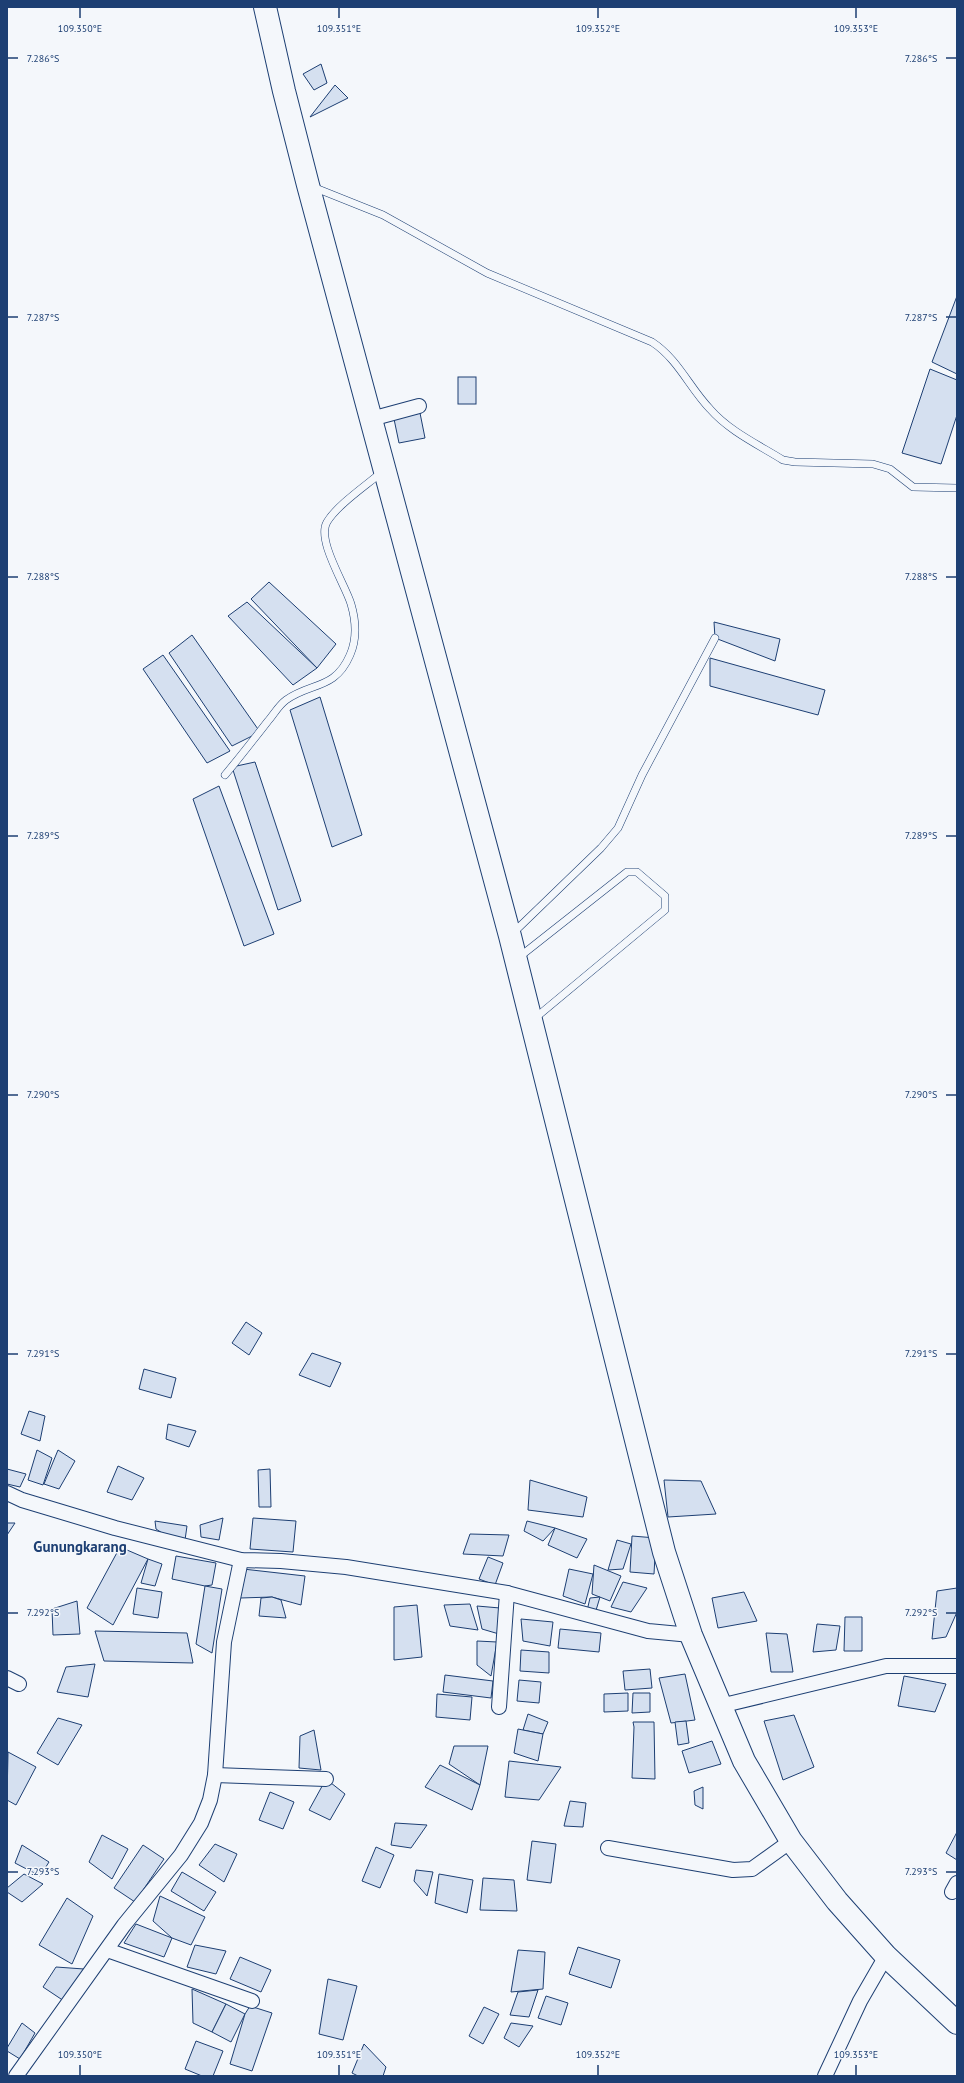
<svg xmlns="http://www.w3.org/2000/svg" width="964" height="2083" viewBox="0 0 964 2083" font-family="'PT Sans',sans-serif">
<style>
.building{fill:#d5e0f0;stroke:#1d3f73}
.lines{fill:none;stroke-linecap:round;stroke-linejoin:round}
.service-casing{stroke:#1d3f73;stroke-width:8}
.minor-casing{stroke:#1d3f73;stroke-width:16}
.primary-casing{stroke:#1d3f73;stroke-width:24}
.service{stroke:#f4f7fb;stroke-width:7}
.minor{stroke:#f4f7fb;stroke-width:14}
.primary{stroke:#f4f7fb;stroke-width:22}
.ticks{fill:none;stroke:#1d3f73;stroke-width:1.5}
.labels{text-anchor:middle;stroke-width:3;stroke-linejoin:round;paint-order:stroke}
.quarter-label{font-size:15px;font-weight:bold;fill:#1d3f73;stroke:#f4f7fb}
.ticks-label{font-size:10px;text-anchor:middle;fill:#1d3f73;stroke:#f4f7fb;stroke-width:3;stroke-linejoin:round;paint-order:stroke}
</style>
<rect width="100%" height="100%" fill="#f4f7fb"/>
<g class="building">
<polygon points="321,64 327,83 314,90 303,74"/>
<polygon points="335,85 348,98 310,117"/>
<polygon points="957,296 957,374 932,362"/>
<polygon points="930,369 957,380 957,415 941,464 902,453"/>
<rect x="458" y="377" width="18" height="27"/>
<polygon points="420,413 425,438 399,443 394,419"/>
<polygon points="269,582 336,644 317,668 251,599"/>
<polygon points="247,602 317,668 293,685 228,616"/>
<polygon points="714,622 780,639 775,661 715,638"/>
<polygon points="192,635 260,732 232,746 169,653"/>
<polygon points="163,655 230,751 207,763 143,669"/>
<polygon points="710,658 825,690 818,715 710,686"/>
<polygon points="320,697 362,835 332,847 290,710"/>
<polygon points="255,762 301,901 278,910 232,767"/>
<polygon points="219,786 274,934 244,946 193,799"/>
<polygon points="246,1322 262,1333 249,1355 232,1343"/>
<polygon points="312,1353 341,1363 330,1387 299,1375"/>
<polygon points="144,1369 176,1378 171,1398 139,1389"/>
<polygon points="29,1411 45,1416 40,1441 21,1434"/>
<polygon points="168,1424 196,1431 189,1447 166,1439"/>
<polygon points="37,1450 52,1458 43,1485 28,1480"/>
<polygon points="58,1450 75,1461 59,1489 44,1484"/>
<polygon points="118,1466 144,1478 132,1500 107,1492"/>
<polygon points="7,1469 26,1474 20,1487 7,1484"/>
<polygon points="270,1469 271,1507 259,1507 258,1470"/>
<polygon points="530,1480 587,1497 583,1517 528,1510"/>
<polygon points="664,1480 701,1481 716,1514 668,1517"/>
<polygon points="223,1518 219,1540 201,1537 200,1525"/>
<polygon points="253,1518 296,1521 293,1552 250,1549"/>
<polygon points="155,1521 187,1526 184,1547 156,1529"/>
<polygon points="527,1521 555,1528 543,1541 524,1531"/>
<polygon points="7,1523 15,1523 7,1535"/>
<polygon points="555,1528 587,1539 577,1558 548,1545"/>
<polygon points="470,1534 509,1535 503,1556 463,1554"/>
<polygon points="632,1536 656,1538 654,1574 630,1572"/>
<polygon points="617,1540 631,1544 623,1569 608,1570"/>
<polygon points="120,1547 148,1559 113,1625 87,1608"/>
<polygon points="176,1556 216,1563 212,1585 205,1586 172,1579"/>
<polygon points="488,1557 503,1563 495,1585 479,1579"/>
<polygon points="148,1559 162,1564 155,1586 141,1583"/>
<polygon points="594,1565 621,1576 610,1601 592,1594"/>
<polygon points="243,1569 305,1576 301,1605 272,1597 240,1598"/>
<polygon points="569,1569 593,1574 585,1604 563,1596"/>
<polygon points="623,1582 647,1588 631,1612 611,1607"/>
<polygon points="205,1586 222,1589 212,1653 196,1644"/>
<polygon points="137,1588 162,1592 158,1618 133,1614"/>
<polygon points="957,1588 957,1612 946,1637 932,1639 937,1591"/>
<polygon points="744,1592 757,1621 718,1628 712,1598"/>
<polygon points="272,1597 281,1600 286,1618 259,1616 261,1598"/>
<polygon points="600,1597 594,1617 586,1615 590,1598"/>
<polygon points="77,1601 80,1634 53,1635 52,1609"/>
<polygon points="470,1604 478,1630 450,1626 444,1605"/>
<polygon points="417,1605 422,1657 394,1660 394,1607"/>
<polygon points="477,1606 500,1608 499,1634 482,1629"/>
<polygon points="845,1617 862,1617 862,1651 844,1651"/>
<polygon points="521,1619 553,1622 550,1646 523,1641"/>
<polygon points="817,1624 840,1626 836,1650 813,1652"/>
<polygon points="560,1629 601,1633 599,1652 558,1648"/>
<polygon points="95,1631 187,1633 193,1663 104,1661"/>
<polygon points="766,1633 787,1634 793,1672 771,1672"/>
<polygon points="477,1641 497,1642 491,1676 477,1665"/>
<polygon points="521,1650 549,1652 549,1673 520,1671"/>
<polygon points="95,1664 88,1697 57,1692 66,1667"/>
<polygon points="650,1669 652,1688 625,1690 623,1671"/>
<polygon points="685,1674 695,1720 671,1723 659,1678"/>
<polygon points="445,1675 493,1681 491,1698 443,1692"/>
<polygon points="904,1676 946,1684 935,1712 898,1706"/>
<polygon points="519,1680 541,1682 539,1703 517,1701"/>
<polygon points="628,1693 628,1711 604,1712 604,1694"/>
<polygon points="633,1693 650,1693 650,1712 632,1713"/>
<polygon points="437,1694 472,1697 470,1720 436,1717"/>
<polygon points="528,1714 548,1722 543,1734 523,1730"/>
<polygon points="794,1715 814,1767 783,1780 764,1721"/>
<polygon points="58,1718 82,1725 58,1765 37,1753"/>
<polygon points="686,1721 689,1743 678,1745 675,1722"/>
<polygon points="633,1722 654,1722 655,1779 632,1778 634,1727"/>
<polygon points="518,1729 543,1734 538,1761 514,1753"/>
<polygon points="314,1730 321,1770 299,1768 300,1736"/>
<polygon points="712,1741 721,1764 689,1773 682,1751"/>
<polygon points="454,1746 488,1746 480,1785 449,1764"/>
<polygon points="8,1752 36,1767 16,1805 7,1800"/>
<polygon points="509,1761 561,1767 539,1800 505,1797"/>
<polygon points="440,1765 480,1785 472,1810 425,1787"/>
<polygon points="326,1779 345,1794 330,1820 309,1810"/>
<polygon points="703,1787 703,1809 695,1805 694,1791"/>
<polygon points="270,1792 294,1802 283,1829 259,1820"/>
<polygon points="570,1801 586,1803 583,1827 564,1826"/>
<polygon points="395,1823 427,1825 411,1848 391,1845"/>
<polygon points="957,1832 957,1860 946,1853"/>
<polygon points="102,1835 128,1849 112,1879 89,1862"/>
<polygon points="532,1841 556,1844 551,1883 527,1880"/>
<polygon points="215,1844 237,1854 224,1882 199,1865"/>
<polygon points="22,1845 49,1862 40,1876 15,1863"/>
<polygon points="143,1845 164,1859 135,1902 114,1888"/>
<polygon points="376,1847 394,1855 380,1888 362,1881"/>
<polygon points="416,1870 433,1872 427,1896 414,1881"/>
<polygon points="182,1872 216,1892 204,1911 171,1891"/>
<polygon points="24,1874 43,1884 22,1902 7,1892 7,1888"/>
<polygon points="439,1874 473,1880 467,1913 435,1903"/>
<polygon points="483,1878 514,1880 517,1911 480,1910"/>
<polygon points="160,1896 205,1917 191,1945 172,1938 153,1921"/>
<polygon points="67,1898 93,1916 72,1964 39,1945"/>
<polygon points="136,1924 172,1938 164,1957 124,1943"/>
<polygon points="195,1945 226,1951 216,1974 187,1967"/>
<polygon points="578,1947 620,1960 611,1988 569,1974"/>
<polygon points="518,1950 545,1952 543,1989 511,1992"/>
<polygon points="240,1957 271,1970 261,1992 230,1979"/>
<polygon points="56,1967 84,1969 64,2001 43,1987"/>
<polygon points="328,1979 357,1986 343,2040 319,2034"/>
<polygon points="192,1989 226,2004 212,2032 193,2023"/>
<polygon points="538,1990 529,2017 510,2015 518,1992"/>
<polygon points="546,1996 568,2003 561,2025 538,2018"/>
<polygon points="226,2004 245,2014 231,2042 212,2032"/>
<polygon points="250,2006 272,2013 252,2071 230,2064 245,2014"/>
<polygon points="484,2007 499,2014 483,2044 469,2036"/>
<polygon points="22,2023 35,2033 20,2059 7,2051 7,2048"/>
<polygon points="511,2023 533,2026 519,2047 504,2038"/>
<polygon points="196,2041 223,2051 213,2076 202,2076 185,2069"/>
<polygon points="364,2044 386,2067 383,2076 358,2076 352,2073"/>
</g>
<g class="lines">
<defs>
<g id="service">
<path d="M313,187L383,215L487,273L652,342C678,359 689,387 710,409C729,431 759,445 783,460L795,462L873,464L890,469L913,487L957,488"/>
<path d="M225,775C240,757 254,739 268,721C274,714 279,705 286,700C311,682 335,690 350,655C357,639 356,621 351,604C346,586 316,540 327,522C337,505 367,485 383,471"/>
<polyline points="513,933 601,848 618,828 642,775 715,638"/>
<polyline points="518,958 627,872 637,872 665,896 665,910 534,1019"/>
</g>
<g id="minor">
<polyline points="371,419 419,406"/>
<polyline points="7,1493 22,1500 115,1528 241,1560 281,1561 346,1567 507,1593 648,1631 691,1635"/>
<polyline points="7,1678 19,1684"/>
<polyline points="720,1706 886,1666 957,1666"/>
<polyline points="499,1707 507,1593"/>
<polyline points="215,1775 326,1779"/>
<polyline points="608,1848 733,1870 752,1869 791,1841"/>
<polyline points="952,1892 957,1883"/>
<polyline points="107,1950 252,2001"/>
<polyline points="16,2076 124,1925 181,1855 201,1823 210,1800 215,1775 224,1642 241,1560"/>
<polyline points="825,2076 860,2001 886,1956"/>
</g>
<polyline id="primary" points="265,7 284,91 308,185 510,936 664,1552 691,1635 744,1761 791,1841 837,1901 886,1956 957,2023"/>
</defs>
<use href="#service" class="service-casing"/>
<use href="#minor" class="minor-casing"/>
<use href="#primary" class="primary-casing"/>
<use href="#service" class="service"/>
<use href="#minor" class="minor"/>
<use href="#primary" class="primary"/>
</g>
<path class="ticks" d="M80,8V18M339,8V18M598,8V18M856,8V18M8,58H18M946,58H956M8,317H18M946,317H956M8,577H18M946,577H956M8,836H18M946,836H956M8,1095H18M946,1095H956M8,1354H18M946,1354H956M8,1613H18M946,1613H956M8,1872H18M946,1872H956M80,2065V2075M339,2065V2075M598,2065V2075M856,2065V2075"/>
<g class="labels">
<g class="quarter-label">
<text x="80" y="1552">Gunungkarang</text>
</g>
</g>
<g class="ticks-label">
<text x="80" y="32">109.350°E</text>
<text x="339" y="32">109.351°E</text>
<text x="598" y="32">109.352°E</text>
<text x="856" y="32">109.353°E</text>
<text x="43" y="62">7.286°S</text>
<text x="921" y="62">7.286°S</text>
<text x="43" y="321">7.287°S</text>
<text x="921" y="321">7.287°S</text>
<text x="43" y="580">7.288°S</text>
<text x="921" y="580">7.288°S</text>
<text x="43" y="839">7.289°S</text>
<text x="921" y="839">7.289°S</text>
<text x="43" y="1098">7.290°S</text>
<text x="921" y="1098">7.290°S</text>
<text x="43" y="1357">7.291°S</text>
<text x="921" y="1357">7.291°S</text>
<text x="43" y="1616">7.292°S</text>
<text x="921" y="1616">7.292°S</text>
<text x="43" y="1875">7.293°S</text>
<text x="921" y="1875">7.293°S</text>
<text x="80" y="2058">109.350°E</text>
<text x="339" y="2058">109.351°E</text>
<text x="598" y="2058">109.352°E</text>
<text x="856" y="2058">109.353°E</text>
</g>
<rect width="964" height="2083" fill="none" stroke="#1d3f73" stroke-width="16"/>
</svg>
